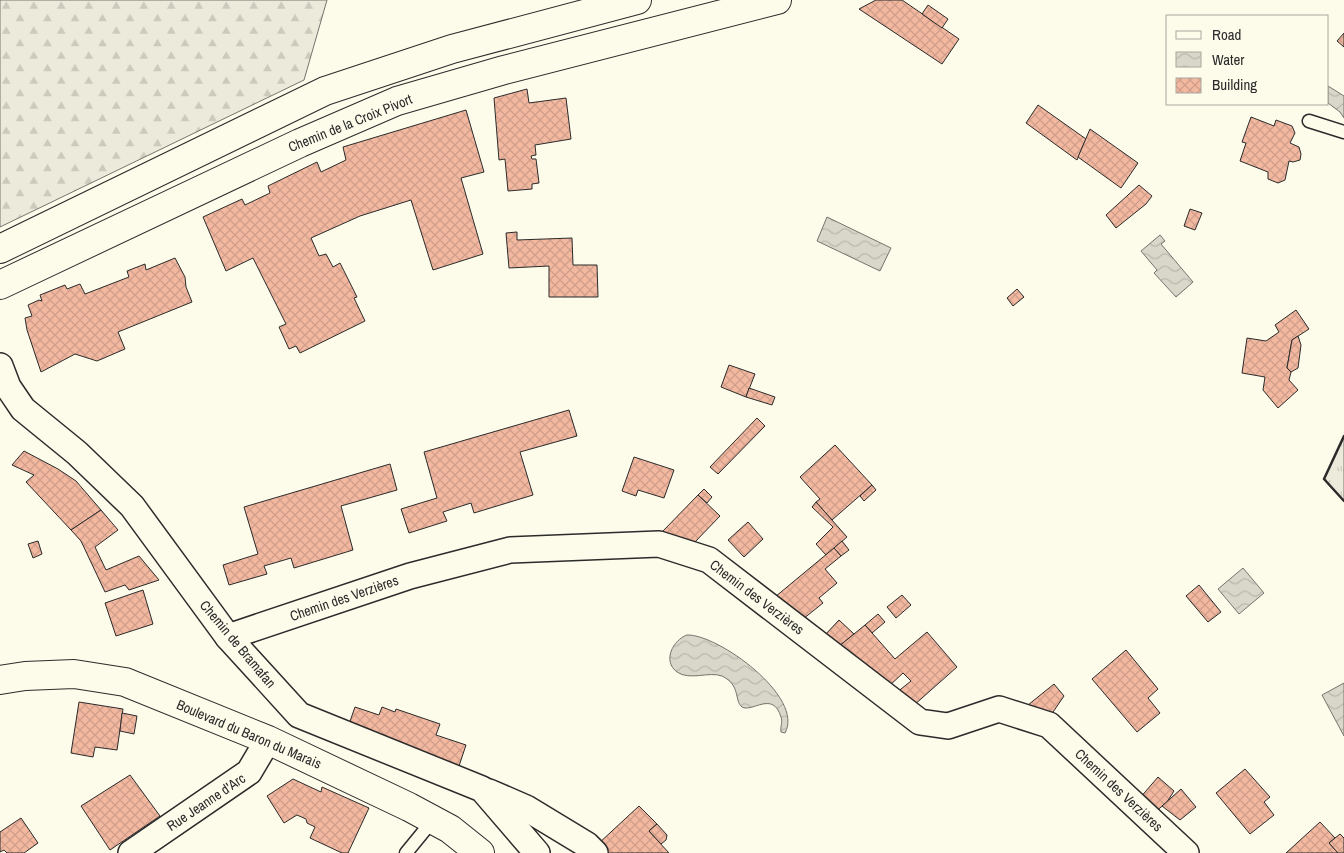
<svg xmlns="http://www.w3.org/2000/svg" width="1344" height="853" viewBox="0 0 1344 853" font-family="'Archivo Narrow',sans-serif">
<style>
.grass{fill:url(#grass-tufts);stroke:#74746e}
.forest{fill:url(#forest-firs);stroke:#74746e}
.water{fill:url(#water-waves);stroke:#74746e}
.building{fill:url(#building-cross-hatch);stroke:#2b2b2b}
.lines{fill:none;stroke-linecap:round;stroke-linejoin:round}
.lane-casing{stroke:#2b2b2b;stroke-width:15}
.street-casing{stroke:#2b2b2b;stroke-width:28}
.secondary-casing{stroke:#2b2b2b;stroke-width:30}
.lane{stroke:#fdfbea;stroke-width:12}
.street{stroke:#fdfbea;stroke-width:25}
.secondary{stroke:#fdfbea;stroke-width:28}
.wall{stroke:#2b2b2b;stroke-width:2.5}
.labels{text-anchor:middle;stroke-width:4;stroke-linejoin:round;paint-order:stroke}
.street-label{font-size:14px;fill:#2b2b2b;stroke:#fdfbea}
</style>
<defs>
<pattern id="grass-tufts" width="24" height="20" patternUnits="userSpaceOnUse" patternTransform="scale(1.25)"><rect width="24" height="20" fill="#ecebdb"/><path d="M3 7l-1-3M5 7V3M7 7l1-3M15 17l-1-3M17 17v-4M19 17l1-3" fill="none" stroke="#cbcabc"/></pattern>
<pattern id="forest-firs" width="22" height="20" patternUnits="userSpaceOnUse" patternTransform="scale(1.25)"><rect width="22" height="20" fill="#ecebdb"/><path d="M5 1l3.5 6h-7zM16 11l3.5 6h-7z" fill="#cbcabc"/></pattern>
<pattern id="water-waves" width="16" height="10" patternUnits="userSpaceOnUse" patternTransform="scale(1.25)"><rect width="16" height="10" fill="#d8d7c9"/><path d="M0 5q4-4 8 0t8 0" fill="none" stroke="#bab9ad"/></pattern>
<pattern id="building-cross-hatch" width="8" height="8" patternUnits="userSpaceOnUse" patternTransform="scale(1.25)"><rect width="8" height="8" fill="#f2b8a0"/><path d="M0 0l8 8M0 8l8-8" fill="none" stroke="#d09e8a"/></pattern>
</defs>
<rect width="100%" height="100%" fill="#fdfbea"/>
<polygon class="grass" points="1344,436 1344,501 1324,479"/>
<polygon class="forest" points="0,0 327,0 304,80 0,227"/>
<g class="water">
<polygon points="1328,86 1344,96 1344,118 1340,112 1328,103"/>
<polygon points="827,217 891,248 880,271 817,241"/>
<polygon points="1160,235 1165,241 1161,244 1193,282 1176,297 1154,273 1157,270 1141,251"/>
<polygon points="1243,568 1264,593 1239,614 1218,589"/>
<path d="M687,635C718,634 805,697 785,733L781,732C780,727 783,722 781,717C773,690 752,713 742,707C734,701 741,685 722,676C709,671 690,681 677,672C662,661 673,640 687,635Z"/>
<polygon points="1344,683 1344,736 1322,695"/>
</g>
<g class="building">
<polygon points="876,0 902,0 959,39 942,64 859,9"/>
<polygon points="928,5 948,19 942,28 922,14"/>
<polygon points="1344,33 1344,47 1337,41"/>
<polygon points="527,89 529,103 566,98 571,139 535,145 536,155 531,156 532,159 536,159 539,183 532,184 532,189 508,191 505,159 499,160 494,98"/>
<polygon points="1038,105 1086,139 1077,160 1026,123"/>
<polygon points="466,110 484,172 461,178 483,254 433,270 411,200 360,216 311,238 319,256 326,254 333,267 340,263 357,297 354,298 365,321 300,353 296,346 289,349 279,327 286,324 253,258 226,271 203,217 242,199 245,205 270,193 268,186 317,162 321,172 346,160 343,147"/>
<polygon points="1251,117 1274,126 1276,120 1292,126 1295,133 1290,143 1299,147 1301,154 1300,160 1293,162 1289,161 1285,180 1278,183 1268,179 1268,172 1240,161 1246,143 1242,142"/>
<polygon points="1090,129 1138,163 1121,188 1078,157"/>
<polygon points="1139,185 1152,196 1146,204 1116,228 1106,215"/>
<polygon points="1190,209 1202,213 1195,230 1184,226"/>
<polygon points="517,232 517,240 572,238 573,265 597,265 598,297 549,297 549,266 509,268 506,233"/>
<polygon points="175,258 185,277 186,287 192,302 118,332 125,349 97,361 75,354 41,372 27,330 25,318 32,316 28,305 39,300 42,301 40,295 65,285 67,289 80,284 85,294 129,277 127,271 145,264 146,270"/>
<polygon points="1017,289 1024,297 1013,306 1007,298"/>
<polygon points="1296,310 1309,329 1292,340 1287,368 1291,372 1289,380 1298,390 1278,408 1263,390 1265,377 1242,373 1247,338 1266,341 1279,332 1275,325"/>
<polygon points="1298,336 1301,345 1298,368 1291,372 1287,368 1292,340"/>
<polygon points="729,365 755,374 746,397 721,387"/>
<polygon points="749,388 775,397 772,405 746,397"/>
<polygon points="569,410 577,436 520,452 533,495 474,513 471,503 443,512 447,521 409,533 401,509 437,498 424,452"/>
<polygon points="757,418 765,426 718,474 710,467"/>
<polygon points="835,445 872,485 832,520 816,502 820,499 800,477"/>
<polygon points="24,451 58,469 76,481 101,510 71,530 26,482 34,475 12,465"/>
<polygon points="634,457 674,470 664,498 638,490 636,496 622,491"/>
<polygon points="390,464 397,490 341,506 353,550 294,568 291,558 264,566 267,574 229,585 223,565 258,554 244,507"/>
<polygon points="872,485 876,490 864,501 860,496"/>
<polygon points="704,489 712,497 707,503 698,495"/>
<polygon points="698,495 720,516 694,543 662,532"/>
<polygon points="816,502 847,537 826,555 816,544 833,527 812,507"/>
<polygon points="101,510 118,530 95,547 106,570 139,556 159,580 129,590 125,585 105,592 81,541 71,530"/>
<polygon points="748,522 763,539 744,557 728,540"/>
<polygon points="38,541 42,554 33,558 28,544"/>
<polygon points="842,541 849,550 841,556 834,548"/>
<polygon points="834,548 841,556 825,569 837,583 819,598 823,603 803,619 775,597"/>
<polygon points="1199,585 1221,612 1208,622 1186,596"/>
<polygon points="143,590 153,624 116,636 105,603"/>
<polygon points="902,595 911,605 896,618 887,607"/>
<polygon points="878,614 885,622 872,633 865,625"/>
<polygon points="839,620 854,634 838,647 824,636"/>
<polygon points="865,625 895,659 927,632 957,667 913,706 896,693 911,681 903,673 888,687 838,647"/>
<polygon points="1126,650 1158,689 1148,698 1160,713 1137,732 1092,679"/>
<polygon points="1054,684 1064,696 1051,715 1028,705"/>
<polygon points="79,702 123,709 117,750 95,747 93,757 71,753"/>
<polygon points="355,707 379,715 382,707 395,712 396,709 440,724 436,735 466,745 459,766 348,727"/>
<polygon points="122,713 137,716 134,734 120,731"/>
<polygon points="1245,769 1270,797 1264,802 1274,815 1250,834 1216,793"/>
<polygon points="130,775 160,816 110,850 81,806"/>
<polygon points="1158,777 1174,791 1167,802 1154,813 1139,799"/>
<polygon points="293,779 321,792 322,787 369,808 348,853 342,853 310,838 315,827 307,823 306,819 297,815 284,823 267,796"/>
<polygon points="1181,789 1196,807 1180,820 1162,806"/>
<polygon points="639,806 657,824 649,831 669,853 606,853 598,844"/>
<polygon points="21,818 38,843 24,853 7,853 4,850 0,852 0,832"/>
<polygon points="1320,822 1335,838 1329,843 1338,853 1286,853"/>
<polygon points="657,824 667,835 666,840 661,844 649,831"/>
<polygon points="1340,834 1344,838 1344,853 1338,853 1329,843"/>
</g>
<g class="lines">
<defs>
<g id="lane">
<polyline points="1309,121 1344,132"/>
<polyline points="406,853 433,820"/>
</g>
<g id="street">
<polyline points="0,366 8,387 23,409 77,453 132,506 228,637 299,715 482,789 537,853"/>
<polyline points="228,637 410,576 510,550 659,544 709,560 920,722 948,726 999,709 1049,725 1186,853"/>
<polyline points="489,792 526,808 587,845 595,853"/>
<polyline points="131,853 249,772 268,740"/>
</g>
<g id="secondary">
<polyline points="0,249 325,91 452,49 637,0"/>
<polyline points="0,285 300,143 397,101 504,70 777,0"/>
<polyline points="0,680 25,676 74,674 125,682 268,740 409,807 450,829 480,853"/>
</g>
</defs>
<use href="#lane" class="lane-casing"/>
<use href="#street" class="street-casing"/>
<use href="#secondary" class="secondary-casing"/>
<use href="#lane" class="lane"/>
<use href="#street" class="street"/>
<use href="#secondary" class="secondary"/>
<polyline class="wall" points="1344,436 1324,479 1344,501"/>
</g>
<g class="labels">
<g class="street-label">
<text transform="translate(350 123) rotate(-22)" y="5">Chemin de la Croix Pivort</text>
<text transform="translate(757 597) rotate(37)" y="5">Chemin des Verzières</text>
<text transform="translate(344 598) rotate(-19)" y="5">Chemin des Verzières</text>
<text transform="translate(238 644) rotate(50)" y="5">Chemin de Bramafan</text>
<text transform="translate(249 734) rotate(23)" y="5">Boulevard du Baron du Marais</text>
<text transform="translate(1119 790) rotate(43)" y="5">Chemin des Verzières</text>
<text transform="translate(206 802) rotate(-34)" y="5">Rue Jeanne d'Arc</text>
</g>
</g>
<rect x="1166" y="15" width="162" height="90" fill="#fdfbea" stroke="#a9a89e"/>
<rect x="1176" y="31" width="25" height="8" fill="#fdfbea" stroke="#a9a89e"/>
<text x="1212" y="40" font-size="15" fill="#2b2b2b">Road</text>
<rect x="1176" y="52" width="25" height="15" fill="url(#water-waves)" stroke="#a9a89e"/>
<text x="1212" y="65" font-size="15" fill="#2b2b2b">Water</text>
<rect x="1176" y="78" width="25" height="15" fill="url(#building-cross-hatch)" stroke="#a9a89e"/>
<text x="1212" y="90" font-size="15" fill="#2b2b2b">Building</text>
</svg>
